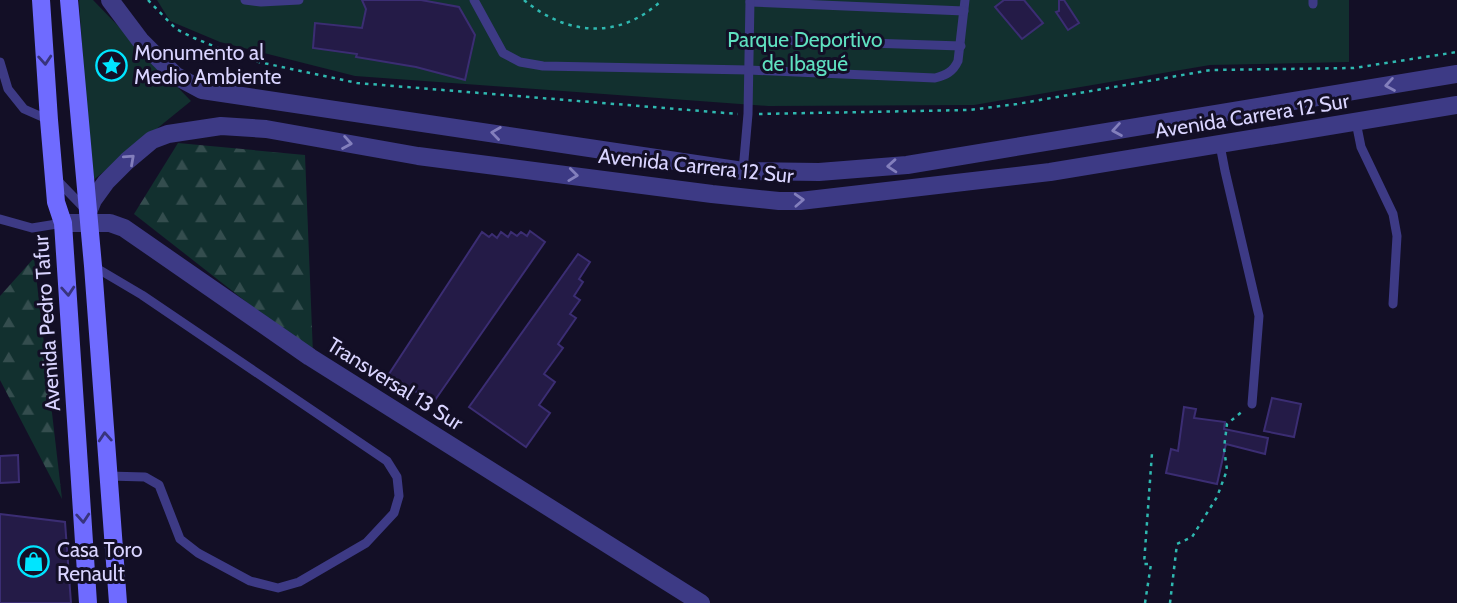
<svg xmlns="http://www.w3.org/2000/svg" width="1457" height="603" viewBox="0 0 1457 603" font-family="Cabin,sans-serif">
<style>
.forest{fill:url(#forest-firs)}
.green{fill:#12302f}
.building{fill:#241b47;stroke:#3b2d73;stroke-width:2}
.lines{fill:none;stroke-linecap:round;stroke-linejoin:round}
.path{stroke:#2fb8b0;stroke-width:2.5;stroke-dasharray:3.5 5;stroke-linecap:butt}
.service{stroke:#3d3a85;stroke-width:9}
.minor{stroke:#3d3a85;stroke-width:18}
.tertiary{stroke:#3d3a85;stroke-width:18}
.secondary{stroke:#6f6bff;stroke-width:18}
.oneway{stroke:#38347d}
.oneway2{stroke:#837fbc}
.labels{text-anchor:middle;stroke-width:6;stroke-linejoin:round;paint-order:stroke}
.park-label{font-size:21px;fill:#5fe0c0;stroke:#130f26}
.poi-label{font-size:21px;fill:#d9d4ff;stroke:#130f26;text-anchor:start}
.street-label{font-size:21px;fill:#d9d4ff;stroke:#130f26}
</style>
<defs>
<pattern id="forest-firs" width="22" height="20" patternUnits="userSpaceOnUse" patternTransform="scale(1.75)"><rect width="22" height="20" fill="#12302f"/><path d="M5 1l3.5 6h-7zM16 11l3.5 6h-7z" fill="#344d4e"/></pattern>
</defs>
<rect width="100%" height="100%" fill="#130f26"/>
<g class="forest">
<polygon points="178,143 305,155 313,354 134,214"/>
<polygon points="34,258 62,499 0,380 0,296"/>
</g>
<g class="green">
<polygon points="79,0 93,0 191,101 91,182"/>
<polygon points="157,0 1349,0 1349,62 1210,65 974,105 768,106 355,76 220,42 170,21"/>
</g>
<g class="building">
<polygon points="362,0 421,0 459,7 475,35 465,80 416,67 356,57 357,54 313,48 315,23 362,28 366,9"/>
<polygon points="1004,0 1024,0 1043,23 1022,39 995,7"/>
<polygon points="1059,0 1064,0 1079,23 1068,30 1056,12 1059,11"/>
<polygon points="530,231 545,242 433,403 389,374 482,232 489,237 492,234 497,238 501,232 508,237 511,232 517,236 521,232 527,236"/>
<polygon points="578,254 590,262 579,279 583,282 574,296 580,300 570,314 576,318 558,344 563,348 544,374 555,382 539,405 550,413 526,447 469,407"/>
<polygon points="1272,398 1301,404 1294,437 1264,431"/>
<polygon points="1184,407 1196,409 1194,418 1225,422 1224,429 1268,438 1265,454 1226,444 1217,484 1166,473 1171,449 1178,451"/>
<polygon points="18,455 19,482 0,483 0,456"/>
<polygon points="0,514 65,522 71,603 0,603"/>
</g>
<g class="lines">
<g class="path">
<polyline points="148,0 176,29 194,38 228,52 254,61 357,83 738,114"/>
<path d="M524,0C567,36 620,40 662,0"/>
<polyline points="759,114 969,110 1017,104 1211,70 1354,68 1457,52"/>
<polyline points="1145,603 1151,564 1144,564 1152,453"/>
<polyline points="1170,603 1177,544 1192,537 1217,497 1227,470 1224,448 1227,424 1244,410"/>
</g>
<g class="service">
<polyline points="245,0 261,2 299,0"/>
<path d="M474,0L503,53L520,62L543,66L749,70L935,78C946,75 953,72 958,61L965,0"/>
<polyline points="750,2 964,11"/>
<polyline points="1313,4 1313,0"/>
<polyline points="749,39 961,46"/>
<polyline points="0,62 8,89 24,109 49,120"/>
<polyline points="1356,122 1361,147 1393,214 1397,236 1393,304"/>
<polyline points="1220,145 1225,171 1259,316 1252,404"/>
<polyline points="743,171 748,114 750,0"/>
<polyline points="57,180 86,210"/>
<polyline points="0,219 32,228 63,223"/>
<polyline points="93,266 142,295 387,461 397,477 399,496 394,513 366,543 299,582 278,588 250,581 198,553 180,539 159,485 145,477 108,476"/>
</g>
<polyline class="minor" points="63,223 110,223 124,228 310,357 701,603"/>
<g class="tertiary">
<polyline points="110,0 140,40 176,76 202,90 743,171 819,172 907,165 1457,74"/>
<polyline points="88,212 93,200 106,182 127,161 152,140 168,134 221,126 266,129 418,156 712,194 779,201 800,201 1050,172 1457,105"/>
</g>
<g class="secondary">
<polyline points="41,0 49,120 56,202 63,223 88,603"/>
<polyline points="69,0 93,266 118,603"/>
</g>
</g>
<defs><path id="oneway-chevron" d="M-2-3.5L2.5 0L-2 3.5" fill="none" stroke-width="1.6" stroke-linecap="round" stroke-linejoin="round" transform="scale(1.75)"/></defs>
<g class="oneway">
<use href="#oneway-chevron" transform="translate(45 60) rotate(86)"/>
<use href="#oneway-chevron" transform="translate(68 291) rotate(86)"/>
<use href="#oneway-chevron" transform="translate(105 437) rotate(-94)"/>
<use href="#oneway-chevron" transform="translate(83 518) rotate(86)"/>
</g>
<g class="oneway2">
<use href="#oneway-chevron" transform="translate(1390 85) rotate(170)"/>
<use href="#oneway-chevron" transform="translate(1117 130) rotate(171)"/>
<use href="#oneway-chevron" transform="translate(496 133) rotate(-172)"/>
<use href="#oneway-chevron" transform="translate(347 143) rotate(10)"/>
<use href="#oneway-chevron" transform="translate(130 159) rotate(-42)"/>
<use href="#oneway-chevron" transform="translate(892 166) rotate(176)"/>
<use href="#oneway-chevron" transform="translate(573 175) rotate(7)"/>
<use href="#oneway-chevron" transform="translate(799 200) rotate(-3)"/>
</g>
<defs>
<symbol id="sight-ring" viewBox="-11 -11 22 22"><circle r="9.5" fill="#130f26" stroke="#00e5ff" stroke-width="1.5"/><path d="M0-6L1.8-2.2L6-1.7L2.9 1.2L3.7 5.4L0 3.3L-3.7 5.4L-2.9 1.2L-6-1.7L-1.8-2.2Z" fill="#00e5ff"/></symbol>
<symbol id="shop-ring" viewBox="-11 -11 22 22"><circle r="9.5" fill="#130f26" stroke="#00e5ff" stroke-width="1.5"/><path d="M-5-2.5h2.3a2.7 3.5 0 0 1 5.4 0H5L5.5 6h-11ZM-1.5-2.5h3a1.5 2.3 0 0 0-3 0Z" fill="#00e5ff"/></symbol>
</defs>
<g fill-rule="evenodd">
<use href="#sight-ring" x="94" y="48" width="35" height="35"/>
<use href="#shop-ring" x="16" y="544" width="35" height="35"/>
</g>
<g class="labels">
<g class="park-label">
<text x="805" y="47">Parque Deportivo<tspan x="805" dy="24">de Ibagué</tspan></text>
</g>
<g class="poi-label">
<text x="134" y="60">Monumento al<tspan x="134" dy="24">Medio Ambiente</tspan></text>
<text x="57" y="557">Casa Toro<tspan x="57" dy="24">Renault</tspan></text>
</g>
<g class="street-label">
<text transform="translate(1252 116) rotate(-9)" y="7">Avenida Carrera 12 Sur</text>
<text transform="translate(696 166) rotate(6)" y="7">Avenida Carrera 12 Sur</text>
<text transform="translate(47 323) rotate(-94)" y="7">Avenida Pedro Tafur</text>
<text transform="translate(395 384) rotate(32)" y="7">Transversal 13 Sur</text>
</g>
</g>
</svg>
